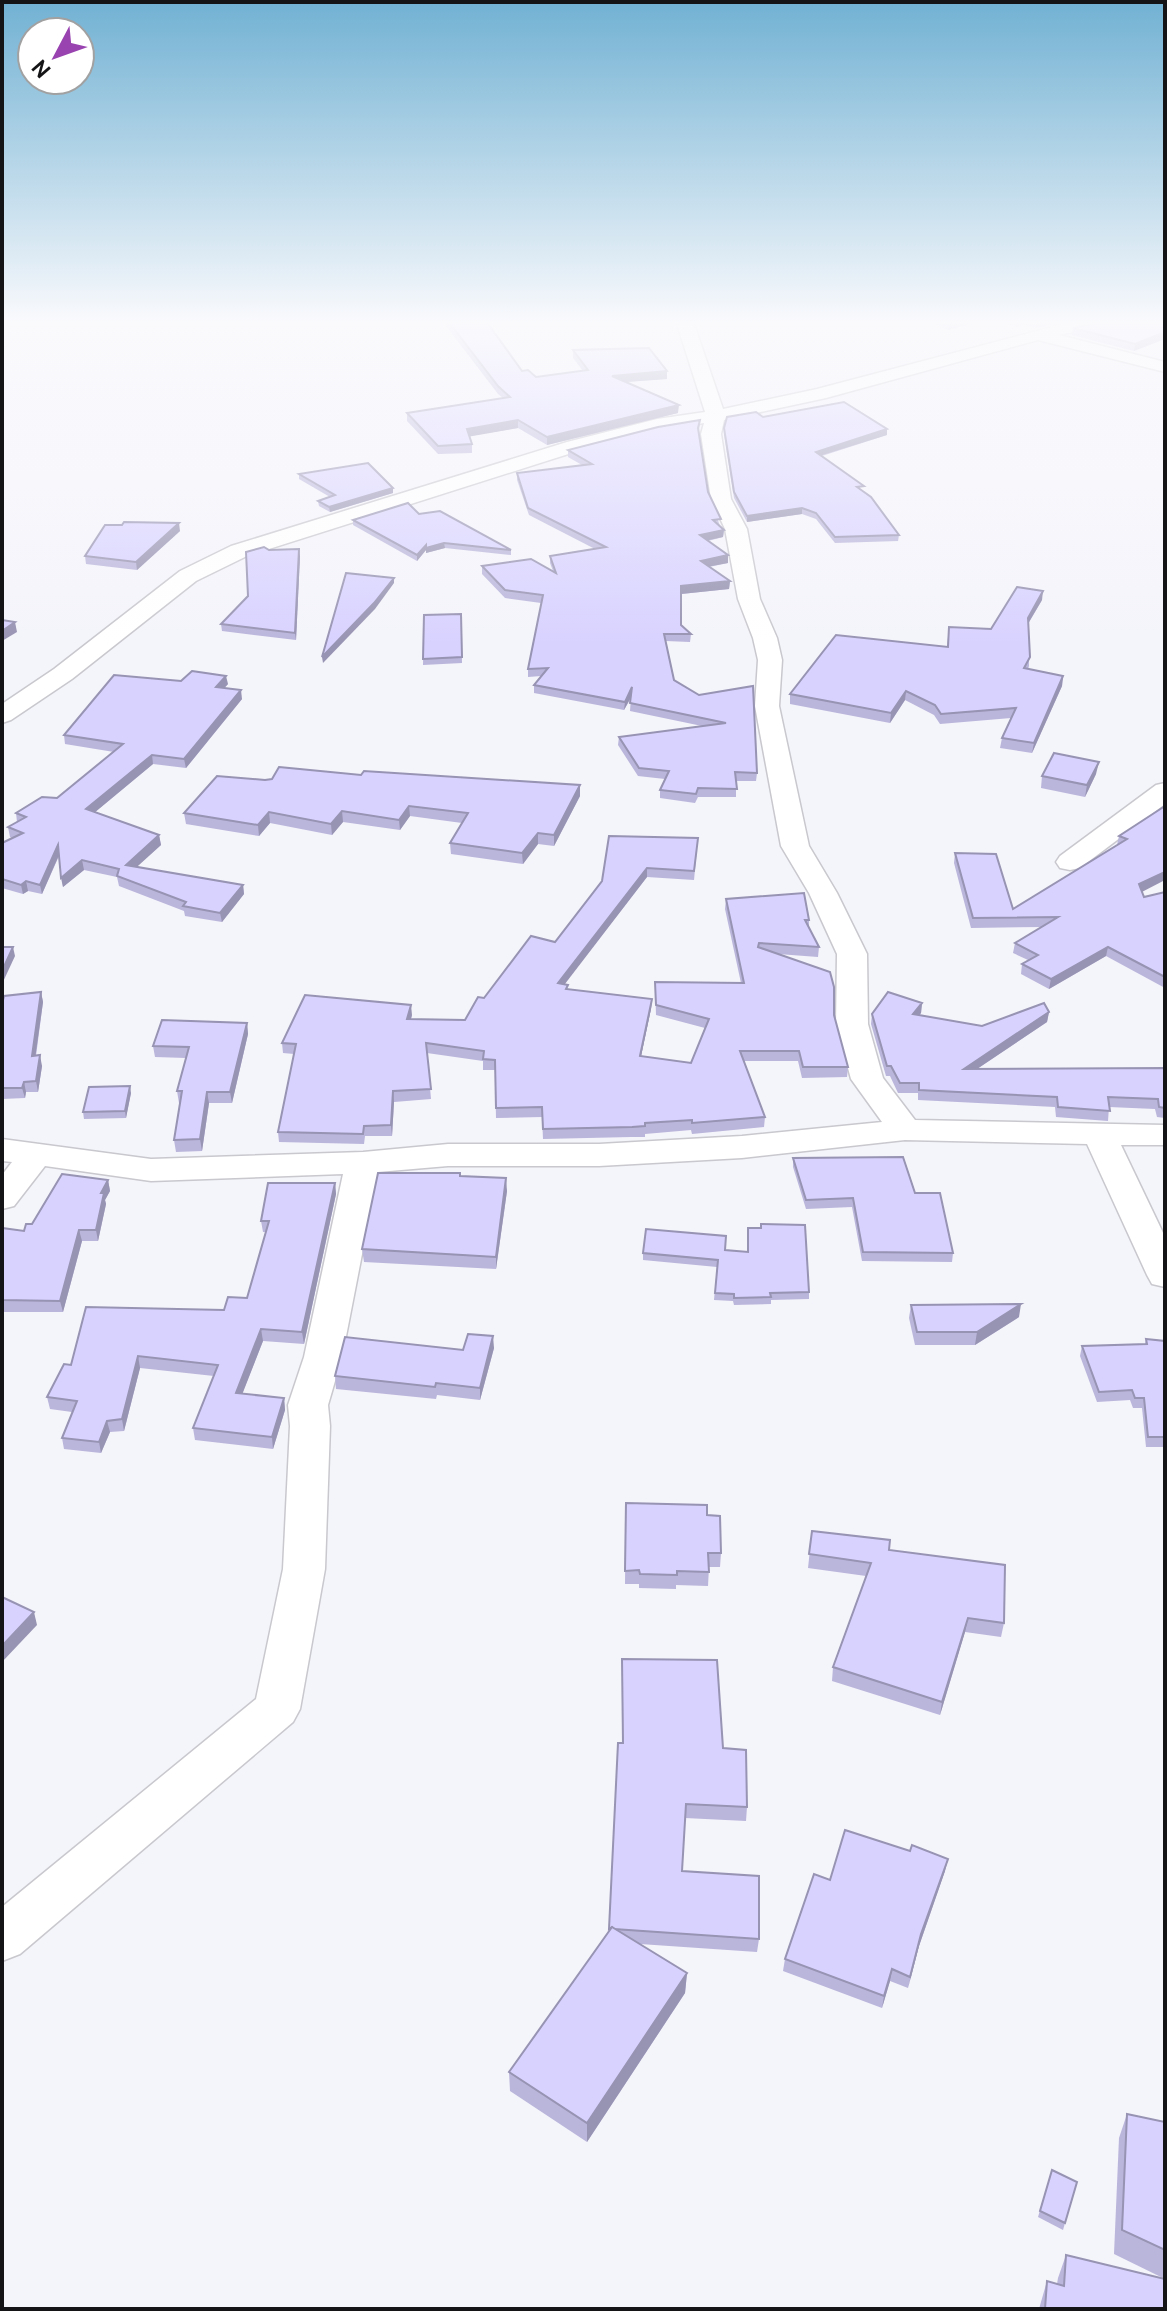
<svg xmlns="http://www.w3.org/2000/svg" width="1167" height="2311" viewBox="0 0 1167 2311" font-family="Cabin,sans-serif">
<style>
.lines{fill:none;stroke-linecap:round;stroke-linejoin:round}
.minor-casing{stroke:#c8c8ce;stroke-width:3}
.minor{fill:#fff;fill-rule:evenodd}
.wall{fill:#bab5db}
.shaded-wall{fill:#9793b2}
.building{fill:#d8d2ff;stroke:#9793b2;stroke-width:2}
</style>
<rect width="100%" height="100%" fill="#f4f4fb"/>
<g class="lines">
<defs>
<g id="minor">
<polygon points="676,321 693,321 723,409 817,389 1075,321 1107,321 1105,325 1059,335 1165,362 1165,372 1038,340 826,398 724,420 721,434 731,499 747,529 760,599 777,638 782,660 779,706 809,846 837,893 867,954 868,1024 883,1078 915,1120 1165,1125 1165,1145 1121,1145 1165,1237 1165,1287 1152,1284 1147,1275 1087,1144 905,1140 742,1158 599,1166 448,1166 378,1172 342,1357 328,1405 330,1426 325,1569 300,1709 293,1722 20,1954 2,1961 2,1907 256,1699 283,1569 290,1426 288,1405 304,1357 343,1174 151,1181 45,1166 14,1206 2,1209 2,1175 12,1162 2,1161 2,1139 151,1159 363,1152 448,1144 599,1144 742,1136 882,1122 851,1079 836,1024 837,954 809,893 781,846 755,706 758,660 753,638 738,599 725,529 711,499 701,434 704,423 657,431 581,450 247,556 196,581 72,679 11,720 2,723 2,704 54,669 180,571 231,546 567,442 657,419 705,412"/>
<polygon points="1165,783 1165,804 1080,868 1070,870 1060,868 1056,862 1060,856 1156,785"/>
</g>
</defs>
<use href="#minor" class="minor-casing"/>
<use href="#minor" class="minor"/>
</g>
<g class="wall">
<polygon points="445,321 448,321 522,371 536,377 583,371 573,358 573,350 667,371 667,379 627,382 678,413 547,445 518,428 469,436 472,444 472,453 438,454 407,421 407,413 503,398 498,394 446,326"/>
<polygon points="928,321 981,321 948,330"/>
<polygon points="999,321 1062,321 1036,328 1024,325 1016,327"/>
<polygon points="1165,321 1134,351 1072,335 1073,328"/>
<polygon points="763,417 887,429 887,435 822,456 863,492 899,535 898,541 835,543 816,519 802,514 747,522 734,498 724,434 724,428"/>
<polygon points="700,420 699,431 708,492 720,526 724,530 723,537 708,541 728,555 728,563 709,567 730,581 729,589 681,594 681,625 691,634 690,642 666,641 674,680 699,695 753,686 757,773 756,781 736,781 736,797 698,797 695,803 660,798 660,790 665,779 638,776 618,745 619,737 702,726 630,711 631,698 624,710 534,693 534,685 541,676 528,677 528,669 541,603 505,598 482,574 482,566 553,571 550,563 550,556 595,549 529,515 517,480 517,473 582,465 568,457 568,450"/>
<polygon points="299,474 393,493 330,512 319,506 318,501 330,497 299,479"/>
<polygon points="419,514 511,550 511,555 445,548 426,553 426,550 417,561 353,525 353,520"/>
<polygon points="122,525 180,531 137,570 86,564 85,556"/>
<polygon points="269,550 300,556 296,640 222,631 221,624 248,596"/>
<polygon points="1042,600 1028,624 1029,666 1028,669 1063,676 1062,686 1032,753 1000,748 1002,738 1011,718 940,724 934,715 905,700 890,723 790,704 790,694 947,647 949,627 991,629"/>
<polygon points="461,614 462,663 423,665 424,615"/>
<polygon points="181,681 228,684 224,688 242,699 186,768 153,764 95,812 159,835 161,845 136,867 243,885 244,894 222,922 185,916 184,911 119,886 117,877 84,870 63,887 59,856 42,894 28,891 23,894 2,888 2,843 12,838 10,837 8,827 17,822 16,813 57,798 114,752 65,744 64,735"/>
<polygon points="1096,774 1085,797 1041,788 1042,776"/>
<polygon points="361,775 580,785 580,796 554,846 538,844 523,864 451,854 450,843 462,823 410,816 400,830 343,822 332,835 270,823 259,836 186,824 184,813 265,780"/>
<polygon points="1165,806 1142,892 1144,897 1165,892 1165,988 1106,956 1049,989 1021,974 1022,964 1028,960 1013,953 1015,943 1042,927 971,928 954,863 955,853 1013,909 1117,845 1119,836"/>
<polygon points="698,838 694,880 647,877 564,984 568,989 652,999 651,1009 641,1056 691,1063 705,1028 656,1015 655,982 741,983 725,909 726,899 809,920 809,927 819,947 818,957 778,954 834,1015 848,1067 847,1077 802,1078 798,1061 744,1061 765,1117 764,1127 692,1134 691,1130 645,1134 645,1137 631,1137 543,1139 542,1117 496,1118 495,1070 483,1070 483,1061 427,1053 431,1099 394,1102 392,1136 365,1136 364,1144 279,1142 278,1132 294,1054 283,1053 282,1043 412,1015 411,1019 465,1020 484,998 555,942 602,881"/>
<polygon points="41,992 43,1002 36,1056 42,1066 38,1092 26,1092 25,1098 2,1099 2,1004"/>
<polygon points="922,1003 921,1013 919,1015 982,1026 1049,1012 1047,1022 977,1069 1165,1068 1165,1118 1157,1117 1155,1109 1109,1107 1108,1121 1056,1117 1055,1107 918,1100 918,1093 898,1093 890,1076 886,1076 871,1024 872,1014"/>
<polygon points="247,1023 248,1034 232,1103 209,1103 202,1151 176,1152 174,1140 180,1103 179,1103 177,1091 186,1058 155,1057 153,1046"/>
<polygon points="131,1093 126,1118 84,1119 83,1112"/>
<polygon points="793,1158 953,1253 952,1262 862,1261 852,1207 806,1209 793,1167"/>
<polygon points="460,1176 507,1191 496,1269 364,1262 362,1249"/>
<polygon points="108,1180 110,1191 105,1200 106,1204 98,1241 82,1241 63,1312 2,1312 2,1228 24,1231 32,1224"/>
<polygon points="335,1183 336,1194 304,1344 263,1341 242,1394 284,1398 285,1410 273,1449 195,1440 193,1428 214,1376 140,1368 124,1431 110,1432 101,1453 64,1449 62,1438 72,1412 50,1409 47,1397 71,1365 224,1310 247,1298 266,1232 263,1232 261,1221"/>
<polygon points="725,1250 809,1292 809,1299 771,1300 771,1304 734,1305 733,1301 714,1300 717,1267 643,1260 643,1253"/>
<polygon points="911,1305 1019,1317 975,1345 915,1345 909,1318"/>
<polygon points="1146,1339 1165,1341 1165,1447 1146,1447 1142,1408 1133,1408 1130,1400 1097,1402 1080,1356 1082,1346 1145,1344"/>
<polygon points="494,1348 480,1400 437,1395 436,1399 336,1389 335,1376 463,1350"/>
<polygon points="626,1503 707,1515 721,1553 720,1567 709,1567 708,1586 676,1585 676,1589 639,1588 639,1584 625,1584"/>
<polygon points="812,1531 889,1550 1004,1623 1001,1637 965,1632 940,1715 832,1681 833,1667 866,1576 808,1568"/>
<polygon points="618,1743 723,1748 747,1807 746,1821 685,1818 682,1871 759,1939 757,1952 640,1944 687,1973 685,1993 587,2142 510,2091 509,2072 609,1931"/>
<polygon points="945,1871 919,1946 908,1988 890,1981 882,2008 783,1971 785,1959 830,1880"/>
<polygon points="1127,2114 1165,2122 1165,2279 1114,2254 1119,2138"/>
<polygon points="1052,2170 1077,2182 1063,2230 1038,2217"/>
<polygon points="1066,2255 1165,2309 1039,2309 1047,2281 1057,2284 1058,2278"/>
</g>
<g class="shaded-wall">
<polygon points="955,321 981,321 948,330 949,323"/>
<polygon points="1017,321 1025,321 1024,325 1016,327"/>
<polygon points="1037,321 1062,321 1036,328"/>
<polygon points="1165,332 1165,339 1134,351 1135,344"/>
<polygon points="667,371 667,379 612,383 612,376"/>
<polygon points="679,405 678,413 547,445 547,437"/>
<polygon points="518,420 518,428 467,437 467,429"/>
<polygon points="887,429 887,435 816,457 816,452"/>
<polygon points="393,488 393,493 330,512 329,507"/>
<polygon points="802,508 802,514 747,522 747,516"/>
<polygon points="179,523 180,531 137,570 136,562"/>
<polygon points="724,530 723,537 700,542 700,535"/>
<polygon points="444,543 445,548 426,553 426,550 417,561 417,555 426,545"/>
<polygon points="299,549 300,556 296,640 295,633"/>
<polygon points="728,555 728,563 701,568 701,561"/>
<polygon points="394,578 394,583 375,609 323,663 322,657"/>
<polygon points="730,581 729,589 681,594 681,586"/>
<polygon points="1043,591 1042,600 1026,627 1028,618"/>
<polygon points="15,622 17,632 2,641 2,631"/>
<polygon points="226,676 228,684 217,696 216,687"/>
<polygon points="1063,676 1062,686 1032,753 1034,743"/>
<polygon points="632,687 632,695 624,710 625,702"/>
<polygon points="241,690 242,699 186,768 184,759"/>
<polygon points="906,691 905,700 890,723 891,713"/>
<polygon points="152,755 153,764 88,818 86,809"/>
<polygon points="1099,762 1096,774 1085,797 1087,785"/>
<polygon points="580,785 580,796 554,846 554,835"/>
<polygon points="409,806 410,816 400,830 399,820"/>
<polygon points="342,811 343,822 332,835 331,824"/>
<polygon points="269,812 270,823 259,836 258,825"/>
<polygon points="538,833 538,844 523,864 522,853"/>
<polygon points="159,835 161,845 128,875 126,865"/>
<polygon points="58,845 59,855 42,894 40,885"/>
<polygon points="82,860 84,870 63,887 61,878"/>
<polygon points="647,868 647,877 558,993 558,983"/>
<polygon points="1165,872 1165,880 1138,894 1139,884"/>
<polygon points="26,881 28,891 23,894 21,885"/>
<polygon points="243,885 244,894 222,922 220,913"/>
<polygon points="13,947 15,956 2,984 2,971"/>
<polygon points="1108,947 1106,956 1049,989 1051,979"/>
<polygon points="41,992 43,1002 34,1066 32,1056"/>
<polygon points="652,999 651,1009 639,1066 640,1056"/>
<polygon points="922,1003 921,1013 912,1024 913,1014"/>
<polygon points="411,1005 412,1015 408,1029 407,1019"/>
<polygon points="1049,1012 1047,1022 962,1079 964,1069"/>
<polygon points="247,1023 248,1034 232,1103 230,1092"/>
<polygon points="40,1055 42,1066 38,1092 36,1081"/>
<polygon points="24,1082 26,1092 25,1098 22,1088"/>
<polygon points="130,1086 131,1093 126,1118 125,1111"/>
<polygon points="393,1091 394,1102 392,1136 391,1125"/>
<polygon points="207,1092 209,1103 202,1151 200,1139"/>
<polygon points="506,1178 507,1191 496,1269 496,1257"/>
<polygon points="108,1180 110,1191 105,1200 106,1204 98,1241 96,1230 101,1193"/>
<polygon points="335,1183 336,1194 304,1344 302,1332"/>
<polygon points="79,1230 82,1241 63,1312 60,1301"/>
<polygon points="1021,1304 1019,1317 975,1345 977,1332"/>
<polygon points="261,1329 263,1341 238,1405 236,1393"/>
<polygon points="493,1336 494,1348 480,1400 480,1388"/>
<polygon points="138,1356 140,1368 124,1431 122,1419"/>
<polygon points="284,1398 285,1410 273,1449 272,1437"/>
<polygon points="107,1421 110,1432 101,1453 99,1442"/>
<polygon points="34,1612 37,1625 2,1662 2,1646"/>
<polygon points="968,1618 965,1632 940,1715 942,1702"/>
<polygon points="948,1859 945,1871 919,1946 908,1988 921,1934"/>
<polygon points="892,1969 890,1981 882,2008 884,1996"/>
<polygon points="687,1973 685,1993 587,2142 587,2123"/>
</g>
<g class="building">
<polygon points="448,321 486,321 522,371 528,370 536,377 588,370 573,350 649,348 667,371 612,376 679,405 547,437 518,420 467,429 472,444 438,446 407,413 510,397 498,386"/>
<polygon points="1106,321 1165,321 1165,332 1135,344 1073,328"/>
<polygon points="844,402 887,429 816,452 864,486 857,487 871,497 899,535 835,537 816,513 802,508 747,516 734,492 724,428 727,417 756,412 763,417"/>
<polygon points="700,420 698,428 708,492 721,519 713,520 724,530 700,535 728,555 701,561 730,581 681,586 681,625 691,634 664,634 674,680 699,695 753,686 757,773 735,772 737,789 698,788 696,794 660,790 669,771 639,768 619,737 726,723 630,703 632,687 625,702 534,685 548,668 528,669 543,595 505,590 482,566 531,559 556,573 550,556 606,547 528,508 517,473 592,464 568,450 658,427"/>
<polygon points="368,463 393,488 329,507 318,501 335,495 299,474"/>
<polygon points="408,503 419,514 440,511 511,550 444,543 426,548 426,545 417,555 353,520"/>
<polygon points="124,522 179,523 136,562 85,556 105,525 122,525"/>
<polygon points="264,547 269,550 299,549 295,633 221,624 248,596 246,552"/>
<polygon points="346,573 394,578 374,603 322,657"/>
<polygon points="1017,587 1043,591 1028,618 1030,657 1024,668 1063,676 1034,743 1002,738 1016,708 941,714 935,705 906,691 891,713 790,694 836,635 948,647 949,627 991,629"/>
<polygon points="461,614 462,657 423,659 424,615"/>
<polygon points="2,620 15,622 2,631"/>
<polygon points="192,671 226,676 216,687 241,690 184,759 152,755 86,809 159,835 126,865 243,885 220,913 183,906 186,902 117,876 119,869 82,860 61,878 58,845 40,885 26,881 21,885 2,879 2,843 23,833 8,827 26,817 16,813 42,797 57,798 123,744 64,735 114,675 181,681"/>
<polygon points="1054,753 1099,762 1087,785 1042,776"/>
<polygon points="279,767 361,775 364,771 580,785 554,835 538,833 522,853 450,843 468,813 409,806 399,820 342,811 331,824 269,812 258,825 184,813 217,776 265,780 272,779"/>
<polygon points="1165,806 1165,872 1139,884 1144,897 1165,892 1165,977 1108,947 1051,979 1022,964 1038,955 1015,943 1058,917 973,918 955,853 996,854 1013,909 1127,839 1119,836"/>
<polygon points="609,836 698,838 694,871 647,868 558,983 568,985 566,989 652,999 640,1056 691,1063 709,1019 656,1005 655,982 744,983 726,899 804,893 809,920 805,920 819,947 759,943 758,947 830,972 834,987 834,1015 848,1067 803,1067 799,1051 740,1051 765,1117 692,1123 692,1120 645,1123 645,1126 632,1127 543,1129 542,1107 496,1108 495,1060 483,1059 484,1051 426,1043 431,1089 393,1091 391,1125 364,1126 363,1134 278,1132 296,1044 282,1043 305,995 411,1005 407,1019 465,1020 478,997 484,998 531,936 555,942 602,881"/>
<polygon points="2,947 13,947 2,971"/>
<polygon points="41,992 32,1056 40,1055 36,1081 24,1082 22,1088 2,1088 2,1004 4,996"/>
<polygon points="888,992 922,1003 913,1014 982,1026 1044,1003 1049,1012 964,1069 1165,1068 1165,1108 1159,1107 1158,1099 1108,1097 1110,1111 1058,1107 1057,1097 919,1090 919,1083 900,1083 891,1066 887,1066 872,1014"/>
<polygon points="162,1020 247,1023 230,1092 207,1092 200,1139 174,1140 182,1091 177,1091 189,1047 153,1046"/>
<polygon points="130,1086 125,1111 83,1112 89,1087"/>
<polygon points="903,1157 915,1193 940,1193 953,1253 863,1252 853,1198 806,1200 793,1158"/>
<polygon points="378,1173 460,1173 460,1176 506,1178 496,1257 362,1249"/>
<polygon points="62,1174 108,1180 101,1193 104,1193 96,1230 79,1230 60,1301 2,1300 2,1228 24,1231 26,1224 32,1224"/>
<polygon points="268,1183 335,1183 302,1332 261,1329 236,1393 284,1398 272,1437 193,1428 218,1365 138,1356 122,1419 107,1421 99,1442 62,1438 77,1401 47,1397 64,1364 71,1365 86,1307 224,1310 228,1297 247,1298 269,1221 261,1221"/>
<polygon points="761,1224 805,1225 809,1292 770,1293 771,1297 734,1298 734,1294 715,1293 718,1260 643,1253 646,1229 726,1236 725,1250 748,1252 748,1228 761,1228"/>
<polygon points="1021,1304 977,1332 917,1332 911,1305"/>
<polygon points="468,1334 493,1336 480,1388 436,1383 435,1387 335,1376 345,1337 463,1350"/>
<polygon points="1146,1339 1165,1341 1165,1437 1148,1437 1144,1398 1135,1398 1132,1390 1099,1392 1082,1346 1147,1344"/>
<polygon points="626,1503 707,1505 707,1515 720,1516 721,1553 708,1553 709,1572 677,1571 677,1575 640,1574 639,1570 625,1571"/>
<polygon points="812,1531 890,1540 889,1550 1005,1565 1004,1623 968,1618 942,1702 833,1667 871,1563 809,1554"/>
<polygon points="2,1597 34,1612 2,1646"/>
<polygon points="622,1659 717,1660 723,1748 746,1750 747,1807 686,1804 682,1871 759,1876 759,1939 614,1929 612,1927 609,1929 618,1743 623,1743"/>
<polygon points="845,1830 910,1851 912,1845 948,1859 921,1934 910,1977 892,1969 884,1996 785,1959 814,1874 830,1880"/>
<polygon points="612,1927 687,1973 587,2123 509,2072"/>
<polygon points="1127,2114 1165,2122 1165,2250 1122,2230"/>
<polygon points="1052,2170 1077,2182 1065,2223 1040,2211"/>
<polygon points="1066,2255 1165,2279 1165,2309 1045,2309 1047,2281 1064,2286"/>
</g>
<linearGradient id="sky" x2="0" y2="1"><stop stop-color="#71b1d3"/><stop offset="0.5" stop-color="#fafafd"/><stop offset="1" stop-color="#fafafd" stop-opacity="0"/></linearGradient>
<rect width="1167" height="645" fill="url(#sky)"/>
<rect width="1167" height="2311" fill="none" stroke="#141416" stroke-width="8"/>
<g transform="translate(56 56) rotate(229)"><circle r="38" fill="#ffffff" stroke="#a1a1a2" stroke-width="2"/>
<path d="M0-6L14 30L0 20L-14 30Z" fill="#9843b0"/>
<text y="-12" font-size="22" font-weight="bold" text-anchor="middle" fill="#141416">N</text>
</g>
</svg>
